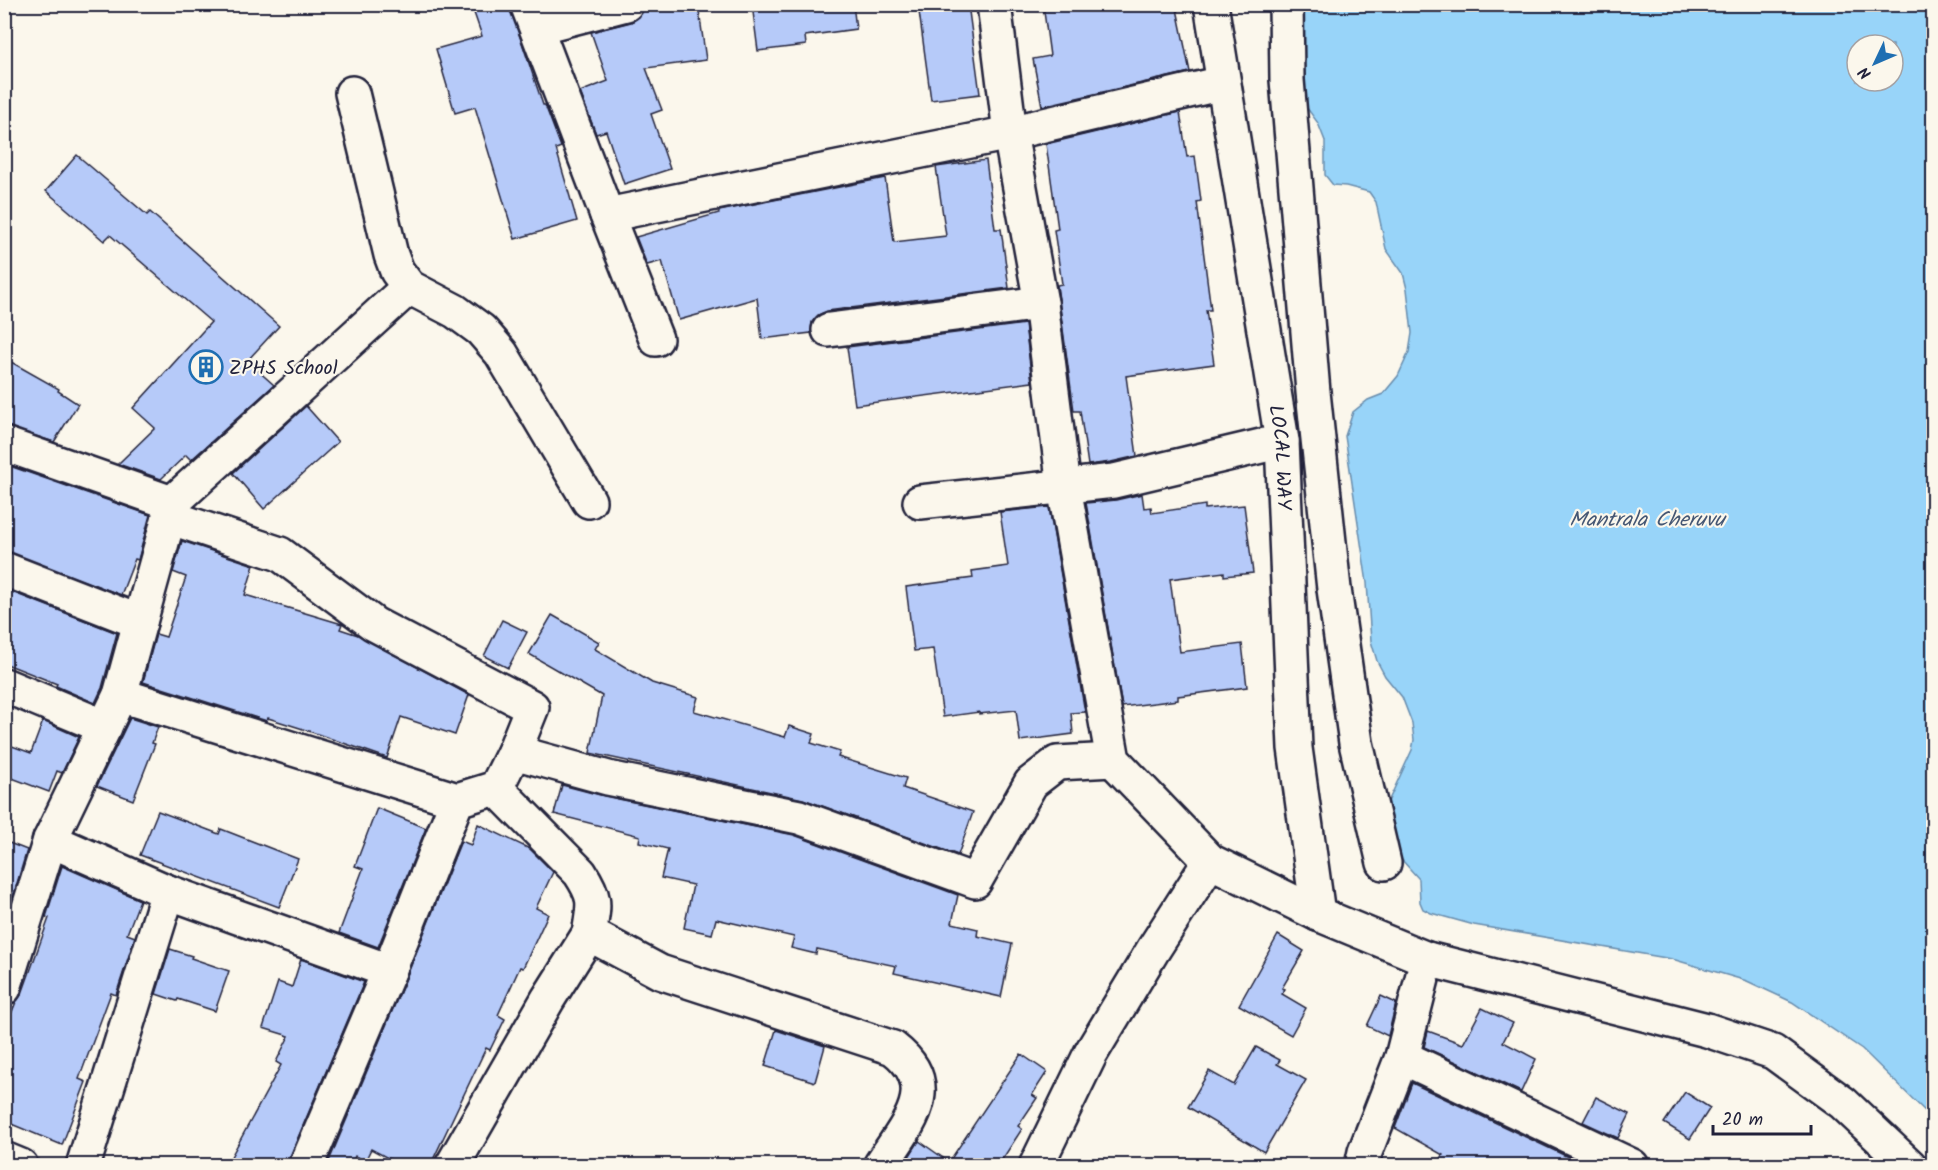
<svg xmlns="http://www.w3.org/2000/svg" width="1938" height="1170" viewBox="0 0 1938 1170" font-family="Kalam,sans-serif">
<style>
.water{fill:#98d4f9;stroke:#698dad;stroke-width:1.5;fill-rule:evenodd}
.building{fill:#b6caf9;stroke:#22223b;stroke-width:1.5}
.lines{fill:none;stroke-linecap:round;stroke-linejoin:round}
.minor-casing{stroke:#22223b;stroke-width:38}
.minor{stroke:#fbf7ec;stroke-width:33}
.labels{text-anchor:middle;stroke-width:4.5;stroke-linejoin:round;paint-order:stroke}
.poi-label{font-size:20px;fill:#22223b;stroke:#fbf7ec;text-anchor:start}
.street-label{font-size:20px;fill:#22223b;stroke:#fbf7ec}
.water-label{font-size:21px;font-style:italic;fill:#455774;stroke:#fbf7ec}
</style>
<rect width="100%" height="100%" fill="#fbf7ec"/>
<filter id="ink" filterUnits="userSpaceOnUse"><feTurbulence type="fractalNoise" baseFrequency=".0167" numOctaves="2"/><feDisplacementMap in="SourceGraphic" scale="12" xChannelSelector="R" yChannelSelector="G"/><feConvolveMatrix kernelMatrix="1 2 1 2 8 2 1 2 1" color-interpolation-filters="sRGB"/></filter>
<g filter="url(#ink)">
<path class="water" d="M1290,4L1933,5V1119L1862,1049L1792,1002L1747,981L1672,959L1474,925L1431,913L1423,909L1420,902L1419,879L1393,850L1382,829L1388,802L1412,750L1414,740L1412,723L1402,697L1385,676L1377,661L1371,641L1367,583L1345,436L1353,412L1368,400L1383,394L1398,376L1409,352L1412,333L1407,289L1403,273L1386,249L1376,202L1369,192L1346,186L1333,185L1325,175V141L1318,123L1304,104ZM1857,45H1893V81H1857Z"/>
<g class="building">
<polygon points="471,4 509,4 543,105 545,105 561,147 556,149 577,221 515,239 475,107 455,113 436,49 482,36"/>
<polygon points="646,4 698,4 706,60 646,68 662,110 651,114 670,169 624,184 606,131 596,134 580,92 608,81 591,32 631,22 639,17"/>
<polygon points="752,4 853,4 856,29 805,36 806,45 758,51"/>
<polygon points="918,4 968,4 980,94 931,100"/>
<polygon points="1043,4 1176,4 1190,72 1042,106 1033,59 1050,56"/>
<polygon points="1180,112 1187,157 1195,156 1201,201 1197,202 1211,310 1206,310 1214,364 1126,376 1137,456 1111,462 1088,465 1080,411 1074,411 1057,285 1062,284 1054,230 1058,229 1046,144"/>
<polygon points="77,155 147,215 150,212 279,326 247,361 274,385 191,460 186,455 161,479 118,464 155,428 133,408 211,322 110,235 104,241 46,191"/>
<polygon points="986,160 995,229 1001,229 1009,288 827,311 818,315 812,322 811,333 762,339 757,298 679,320 662,261 647,265 636,237 719,213 719,211 885,178 894,242 946,236 936,167"/>
<polygon points="1025,324 1032,382 855,405 847,347"/>
<polygon points="4,358 59,389 58,391 78,404 54,442 4,426"/>
<polygon points="306,406 338,442 264,509 233,473"/>
<polygon points="4,464 150,515 138,560 135,559 121,595 4,551"/>
<polygon points="1142,494 1144,508 1151,507 1152,513 1205,505 1205,509 1244,505 1253,573 1224,576 1224,572 1170,579 1180,652 1242,644 1247,687 1178,696 1178,700 1122,707 1086,503 1116,500"/>
<polygon points="1049,507 1085,712 1071,713 1073,734 1020,741 1016,710 979,714 979,712 943,717 933,649 914,651 906,587 973,578 972,571 1008,566 1000,512"/>
<polygon points="182,541 254,565 245,595 342,624 340,629 358,635 469,695 455,735 401,717 387,758 300,728 268,718 267,721 143,682 156,634 166,637 186,577 173,572"/>
<polygon points="4,589 117,633 102,688 95,703 56,686 57,684 4,663"/>
<polygon points="552,615 599,642 595,649 652,683 698,697 694,711 785,737 789,726 814,734 811,743 840,752 838,757 906,778 903,788 973,812 958,855 803,799 590,753 602,696 529,654"/>
<polygon points="502,620 527,632 508,668 484,656"/>
<polygon points="130,718 158,727 152,743 155,744 133,800 97,786"/>
<polygon points="43,721 79,737 62,773 57,771 49,792 4,775 4,743 31,753"/>
<polygon points="562,785 604,796 794,835 958,895 952,923 978,929 977,936 1012,944 1001,997 894,973 896,966 817,949 816,954 791,948 794,937 716,919 712,934 684,928 693,885 661,878 668,849 639,842 640,836 554,814"/>
<polygon points="377,808 426,828 378,947 339,933 363,869 355,866"/>
<polygon points="158,811 219,834 221,829 298,859 279,907 140,855"/>
<polygon points="478,824 530,849 553,872 536,908 548,914 523,968 520,967 498,1015 505,1019 490,1050 486,1048 430,1166 403,1166 371,1149 365,1161 355,1156 351,1166 327,1166 406,978 461,841 471,845"/>
<polygon points="4,841 27,850 11,903 4,901"/>
<polygon points="62,866 140,900 127,934 135,937 116,995 111,993 79,1079 86,1082 62,1145 4,1121 4,1031 16,1002 22,994 49,918 46,917"/>
<polygon points="1278,935 1304,951 1282,988 1285,989 1282,994 1306,1008 1291,1035 1239,1005"/>
<polygon points="170,949 192,956 191,958 229,971 215,1011 178,999 177,1001 156,994"/>
<polygon points="301,959 364,982 289,1159 288,1166 226,1166 281,1065 276,1062 289,1036 263,1028 278,982 292,987"/>
<polygon points="1381,996 1396,1003 1388,1036 1367,1026"/>
<polygon points="1482,1008 1513,1023 1503,1042 1536,1059 1521,1092 1424,1047 1428,1031 1463,1044"/>
<polygon points="776,1030 825,1046 815,1082 765,1066"/>
<polygon points="1256,1047 1280,1060 1277,1064 1306,1080 1264,1152 1188,1107 1209,1071 1234,1085"/>
<polygon points="1021,1054 1047,1072 1032,1095 1037,1098 1018,1126 1022,1129 998,1166 903,1166 919,1141 949,1162"/>
<polygon points="1412,1083 1587,1166 1437,1166 1443,1155 1395,1128"/>
<polygon points="1685,1092 1710,1108 1690,1139 1664,1123"/>
<polygon points="1596,1097 1630,1114 1618,1138 1583,1122"/>
</g>
<g class="lines">
<defs>
<g id="minor">
<polyline points="527,4 607,215 1010,133 1223,83"/>
<polyline points="994,4 1010,133 1041,303 1064,487 1113,760 1210,861 1318,914 1427,959 1707,1030 1773,1052 1843,1103 1910,1166"/>
<path id="s1" d="M1211,4L1282,441L1295,748L1318,914"/>
<polyline points="1286,4 1287,80 1313,392 1334,589 1356,743 1384,863"/>
<polyline points="537,27 626,4"/>
<polyline points="352,93 391,255 397,271 409,287 455,311 481,330 501,353 589,501"/>
<polyline points="607,215 656,339"/>
<polyline points="829,330 1041,303"/>
<polyline points="4,444 172,503 169,517 280,554 374,624 532,707 514,752 496,788 457,800 389,971 306,1166"/>
<polyline points="920,502 1114,481 1282,441"/>
<polyline points="172,503 409,287"/>
<polyline points="4,569 140,622 169,517"/>
<polyline points="4,685 105,727"/>
<polyline points="120,695 457,800"/>
<polyline points="514,752 608,778 799,817 975,881 1031,783 1057,763 1113,760"/>
<path d="M496,788L580,873C597,899 594,904 589,934"/>
<polyline points="50,840 168,892 389,971"/>
<polyline points="4,988 50,840 120,695 140,622"/>
<polyline points="1402,1057 1632,1166"/>
<polyline points="4,1159 21,1166"/>
<polyline points="83,1166 168,892"/>
<path d="M452,1166L548,999L589,934L660,972L893,1048C944,1087 906,1126 880,1166"/>
<polyline points="1036,1166 1091,1053 1153,950 1210,861"/>
<polyline points="1362,1166 1365,1152 1402,1057 1427,959"/>
</g>
</defs>
<use href="#minor" class="minor-casing"/>
<use href="#minor" class="minor"/>
</g>
</g>
<defs>
<symbol id="building-ring" viewBox="-11 -11 22 22"><circle r="9.5" fill="#fbf7ec" stroke="#1f6fb2" stroke-width="1.5"/><path d="M-4-6H4V6H1V3H-1V6H-4ZM-2.5-4.3h1.7v1.8h-1.7ZM.8-4.3h1.7v1.8H.8ZM-2.5-1h1.7V.8h-1.7ZM.8-1h1.7V.8H.8Z" fill="#1f6fb2"/></symbol>
</defs>
<g fill-rule="evenodd">
<use href="#building-ring" x="187" y="348" width="38" height="38"/>
</g>
<g class="labels">
<g class="poi-label">
<text x="229" y="374">ZPHS School</text>
</g>
<g class="street-label">
<text dy="7" stroke="none"><textPath href="#s1" startOffset="459">LOCAL WAY</textPath></text>
</g>
<g class="water-label">
<text x="1647" y="526">Mantrala Cheruvu</text>
</g>
</g>
<rect width="1938" height="1170" fill="none" stroke="#fbf7ec" stroke-width="24"/>
<rect x="12" y="12" width="1914" height="1146" fill="none" stroke="#22223b" stroke-width="2" filter="url(#ink)"/>
<g transform="translate(1875 63) rotate(226)"><circle r="28" fill="#fbf7ec" stroke="#a4a2a5" stroke-width="1.5"/>
<path d="M0-4.5L10 22L0 15L-10 22Z" fill="#1f6fb2"/>
<text y="-9" font-size="16" font-weight="bold" text-anchor="middle" fill="#22223b">N</text>
</g>
<path d="M1713 1125v9h98v-9" fill="none" stroke="#22223b" stroke-width="3"/>
<text x="1722" y="1125" font-size="18" fill="#22223b" stroke="#fbf7ec" stroke-width="4.5" paint-order="stroke">20 m</text>
</svg>
